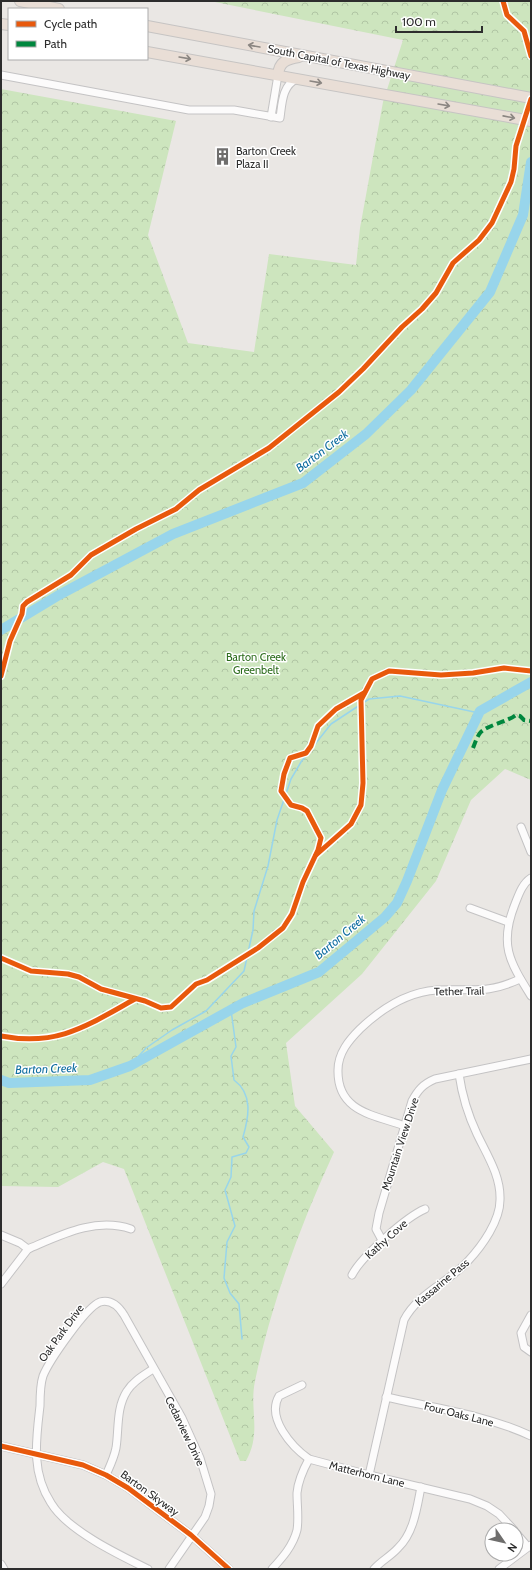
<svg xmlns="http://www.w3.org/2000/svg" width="532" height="1570" viewBox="0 0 532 1570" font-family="Cabin,sans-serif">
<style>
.forest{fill:url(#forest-crowns)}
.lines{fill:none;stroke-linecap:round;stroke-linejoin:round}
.stream{stroke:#98d5eb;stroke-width:1.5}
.river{stroke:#98d5eb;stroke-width:10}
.minor-casing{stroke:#c4c3c4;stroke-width:9}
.highway-casing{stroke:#c6c4c3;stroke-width:12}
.minor{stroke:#fcfbfb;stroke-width:7}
.highway{stroke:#e9ded6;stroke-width:10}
.quiet{stroke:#00873e;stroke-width:4;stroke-dasharray:8 4;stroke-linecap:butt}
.cycleway-casing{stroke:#fff;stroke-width:8}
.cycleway{stroke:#e8590c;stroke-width:5}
.oneway{stroke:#8b8682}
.labels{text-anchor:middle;stroke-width:3;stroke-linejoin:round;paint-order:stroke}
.street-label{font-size:11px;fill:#2d2d2d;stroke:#fff}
.poi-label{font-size:11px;fill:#2d2d2d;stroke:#fff;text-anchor:start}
.park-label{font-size:11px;fill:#2c6c1c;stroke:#fff}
.water-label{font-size:12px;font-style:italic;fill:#0f6da0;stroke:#fff}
</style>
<defs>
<pattern id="forest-crowns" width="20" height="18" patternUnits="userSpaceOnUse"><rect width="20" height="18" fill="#cde5be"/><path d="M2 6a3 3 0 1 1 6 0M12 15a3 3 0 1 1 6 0" fill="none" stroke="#b0c5a4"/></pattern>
</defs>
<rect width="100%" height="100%" fill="#eae7e4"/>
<path class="forest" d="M210,1H531V780L505,769L471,800L436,881L362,974L286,1043L295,1106L334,1152C300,1226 272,1301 255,1381C249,1410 262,1432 246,1461H240L124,1169L103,1162L58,1187L1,1186V89L176,121L148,235L188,343L254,352L269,254L356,265L360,228L383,102L403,40Z"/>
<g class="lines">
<g class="stream">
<path d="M231,1010L236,1047L231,1056L234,1080C253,1094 249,1116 243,1137L249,1147L246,1153L232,1157L231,1177L225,1190L235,1226L227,1242L224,1278L230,1293L239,1304L242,1339"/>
<polyline points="130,1066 146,1048 172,1030 206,1011 244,971 253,930 254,911 268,866 277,820 291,779 301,762 331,724 369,699 400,696 479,713"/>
</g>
<g class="river">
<polyline points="1,630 59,595 173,534 303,483 366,434 411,390 490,292 523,215 531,162"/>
<polyline points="1,1080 9,1083 90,1080 130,1066 243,1003 319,972 385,917 397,903 407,881 442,790 480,711 531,682"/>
</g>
<defs>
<g id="minor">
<path d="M1,75L189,110H234L280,118C282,104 282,85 297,79"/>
<polyline points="271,117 278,75"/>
<polyline points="521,827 531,852"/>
<path d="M531,878C522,884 519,894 515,904C499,944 509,961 531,996"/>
<polyline points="470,908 508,922"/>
<path d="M405,1126C374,1115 337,1112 338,1070C338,1053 349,1040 360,1029C382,1008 407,992 437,990C473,988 485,995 520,979"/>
<path d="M1,1235L20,1243L28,1249C61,1235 95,1217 131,1229"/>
<path d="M383,1242L376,1229L379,1213L412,1101C418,1090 423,1084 435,1079L531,1059"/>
<path d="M352,1275C361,1257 406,1217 425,1209"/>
<polyline points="1,1284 28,1249"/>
<polyline points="531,1315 521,1333 524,1347 531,1352"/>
<path d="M302,1385L279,1396C266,1418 292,1447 309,1459L369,1475L470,1499L487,1506L499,1514L514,1530"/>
<path d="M386,1397C435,1408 486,1415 531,1436"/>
<polyline points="1,1446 83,1465 106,1475 128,1488 191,1535 229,1569"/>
<path d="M106,1475C110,1466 114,1458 116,1448C119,1429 116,1408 127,1391C133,1381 144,1375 153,1369"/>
<path d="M369,1475L404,1320C418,1293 448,1283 468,1261C482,1246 500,1221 500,1200C501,1176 487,1155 477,1134C468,1115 462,1095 459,1074"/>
<polyline points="516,1533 528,1547"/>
<polyline points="1,1564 4,1569"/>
<path d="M148,1569C119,1555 67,1530 51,1503C31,1472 36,1440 40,1406C40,1397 40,1385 43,1376C49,1361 86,1307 100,1302C111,1299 119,1307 124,1315L182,1418L200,1458L211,1494L209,1506L205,1517L169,1569"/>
<path d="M272,1569C282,1558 293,1546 297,1530C299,1518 297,1506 297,1493C298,1481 303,1470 309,1459"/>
<path d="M374,1569C381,1561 391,1556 398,1548C414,1533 417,1507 421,1487"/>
<polyline points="499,1569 531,1545"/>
</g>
<g id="highway">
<polyline points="20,1 59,9"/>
<polyline points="1,24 9,25"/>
<polyline points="147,26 531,98"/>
<polyline points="147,52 531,121"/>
<path d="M278,75C279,62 286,59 299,57"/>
</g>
</defs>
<use href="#minor" class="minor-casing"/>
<use href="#highway" class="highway-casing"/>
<use href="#minor" class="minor"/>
<use href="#highway" class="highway"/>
<path class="quiet" d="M473,748C475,743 477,737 480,733C487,725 507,722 516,715L520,716L524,720L531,721"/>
<defs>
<g id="cycleway">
<polyline points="503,1 507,15 524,31 531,56"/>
<polyline points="1,676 10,641 22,614 23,606 27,602 71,575 91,555 136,529 176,509 199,490 269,448 339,392 363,369 402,327 422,309 436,293 453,263 479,240 492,223 511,182 514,169 516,146 531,99"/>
<polyline points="316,855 351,824 361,805 363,783 361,700 372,679 389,671 441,675 473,673 504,668 531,671"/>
<polyline points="1,958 31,971 68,974 79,977 101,989 145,1001 161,1008 171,1007 196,984 207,980 258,948 283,928 292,914 303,882 318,850 321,838 307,811 302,808 291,805 281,791 284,774 290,758 306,753 311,746 318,726 336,709 364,693"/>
<path d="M1,1036C58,1047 88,1025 135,999"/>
<polyline points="1,1446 83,1465 106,1475 128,1488 191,1535 229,1569"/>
</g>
</defs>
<use href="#cycleway" class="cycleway-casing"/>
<use href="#cycleway" class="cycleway"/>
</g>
<defs><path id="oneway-shaft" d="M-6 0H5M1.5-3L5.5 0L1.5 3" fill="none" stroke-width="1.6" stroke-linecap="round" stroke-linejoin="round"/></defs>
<g class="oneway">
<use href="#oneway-shaft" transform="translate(254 46) rotate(-170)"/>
<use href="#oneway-shaft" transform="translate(185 58) rotate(10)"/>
<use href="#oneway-shaft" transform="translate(316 82) rotate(10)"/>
<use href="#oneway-shaft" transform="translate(444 105) rotate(10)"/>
<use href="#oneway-shaft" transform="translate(509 117) rotate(11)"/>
</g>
<defs>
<symbol id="building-bare" viewBox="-9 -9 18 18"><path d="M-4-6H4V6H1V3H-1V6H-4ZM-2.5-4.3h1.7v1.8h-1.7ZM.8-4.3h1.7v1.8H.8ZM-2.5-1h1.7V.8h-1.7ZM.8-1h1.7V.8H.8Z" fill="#6f6e6d" stroke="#fff" stroke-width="2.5" paint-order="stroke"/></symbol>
</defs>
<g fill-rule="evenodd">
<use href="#building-bare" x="210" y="144" width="25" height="25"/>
</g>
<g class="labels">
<g class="street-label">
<text transform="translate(339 62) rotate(11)" y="4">South Capital of Texas Highway</text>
<text transform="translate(459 991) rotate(-1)" y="4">Tether Trail</text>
<text transform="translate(400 1144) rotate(-72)" y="4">Mountain View Drive</text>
<text transform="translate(386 1239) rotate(-42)" y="4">Kathy Cove</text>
<text transform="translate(442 1282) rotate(-40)" y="4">Kassarine Pass</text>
<text transform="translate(61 1333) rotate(-54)" y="4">Oak Park Drive</text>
<text transform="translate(459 1414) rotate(14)" y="4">Four Oaks Lane</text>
<text transform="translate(185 1431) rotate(64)" y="4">Cedarview Drive</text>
<text transform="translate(367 1474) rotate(14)" y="4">Matterhorn Lane</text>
<text transform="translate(150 1493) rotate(36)" y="4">Barton Skyway</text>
</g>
<g class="poi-label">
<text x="236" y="155">Barton Creek<tspan x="236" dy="13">Plaza II</tspan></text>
</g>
<g class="park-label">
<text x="256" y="661">Barton Creek<tspan x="256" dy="13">Greenbelt</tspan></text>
</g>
<g class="water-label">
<text transform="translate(322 451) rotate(-37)" y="4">Barton Creek</text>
<text transform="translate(340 937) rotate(-40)" y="4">Barton Creek</text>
<text transform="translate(46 1069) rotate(-2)" y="4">Barton Creek</text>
</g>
</g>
<rect width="532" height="1570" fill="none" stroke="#2d2d2d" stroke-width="4"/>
<rect x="8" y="8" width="140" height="52" fill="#ffffff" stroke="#ababab"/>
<rect x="16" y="21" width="20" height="6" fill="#e8590c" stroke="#ababab"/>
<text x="44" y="28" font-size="12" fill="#2d2d2d">Cycle path</text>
<rect x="16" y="41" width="20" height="6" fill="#00873e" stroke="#ababab"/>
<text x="44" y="48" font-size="12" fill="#2d2d2d">Path</text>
<g transform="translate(504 1542) rotate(124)"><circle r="19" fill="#ffffff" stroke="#ababab"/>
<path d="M0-3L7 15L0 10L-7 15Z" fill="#6f6e6d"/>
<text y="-6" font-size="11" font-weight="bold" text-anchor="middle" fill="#2d2d2d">N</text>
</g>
<path d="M396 26v6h86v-6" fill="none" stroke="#2d2d2d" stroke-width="2"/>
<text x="402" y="26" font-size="12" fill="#2d2d2d" stroke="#ffffff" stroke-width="3" paint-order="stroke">100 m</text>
</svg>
